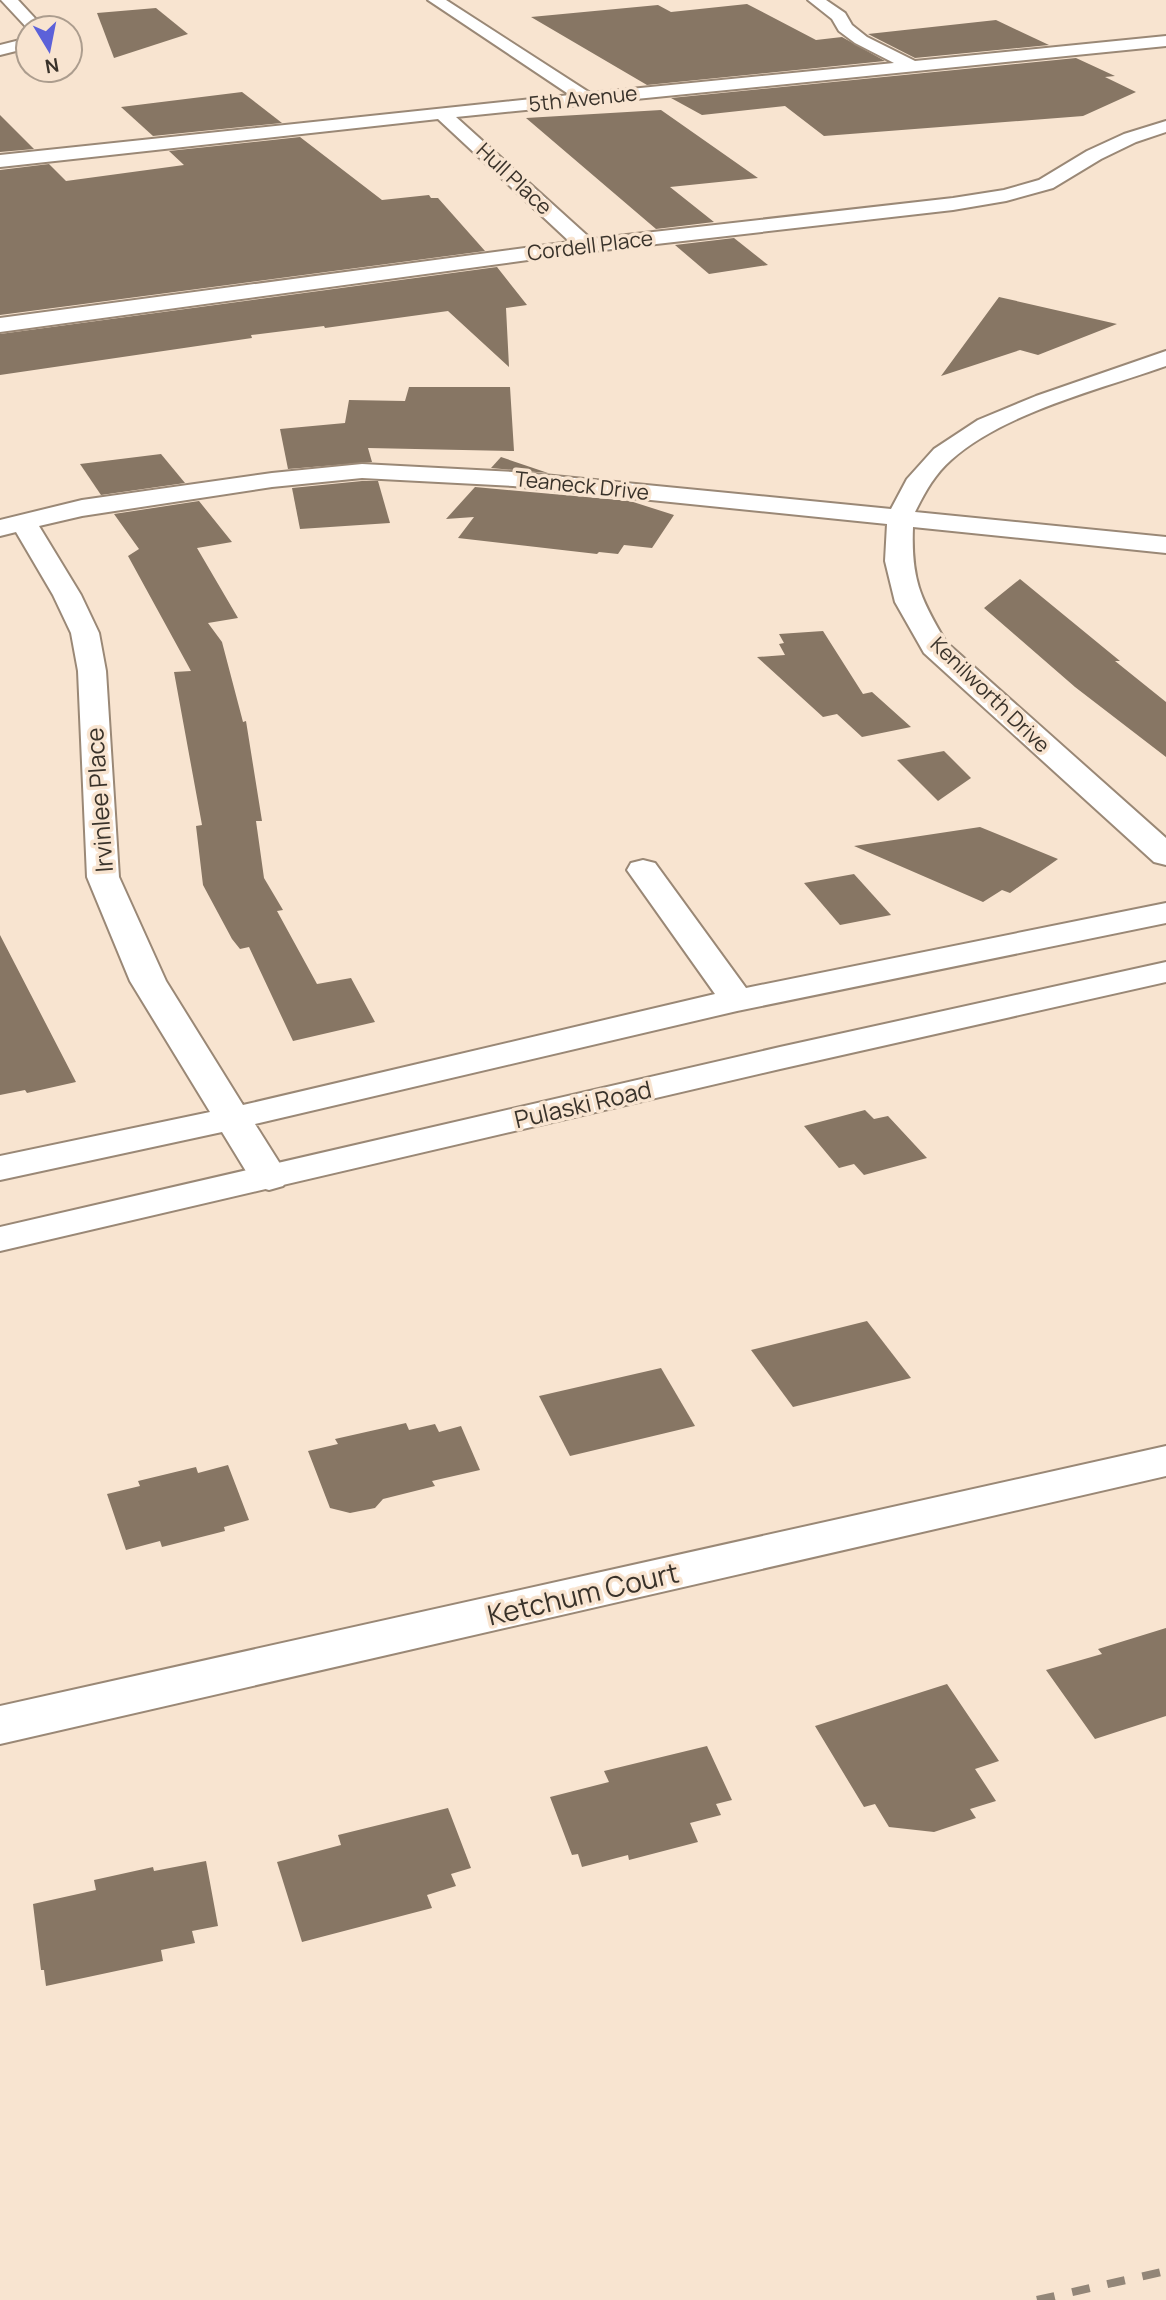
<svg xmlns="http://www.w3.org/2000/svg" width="1166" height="2300" viewBox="0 0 1166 2300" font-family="Manrope,sans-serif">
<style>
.building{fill:#877664}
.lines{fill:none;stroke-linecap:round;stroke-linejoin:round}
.minor-casing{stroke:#9a8876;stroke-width:4}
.major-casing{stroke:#9a8876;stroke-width:4}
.minor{fill:#fff;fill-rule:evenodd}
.major{fill:#fff;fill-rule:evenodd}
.rail{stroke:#938678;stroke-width:8;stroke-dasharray:18 18;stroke-linecap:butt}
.labels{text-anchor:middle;stroke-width:7;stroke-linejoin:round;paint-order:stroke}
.far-street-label{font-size:21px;fill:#39322a;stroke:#f8e4d0}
.street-label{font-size:24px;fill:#39322a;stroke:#f8e4d0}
.near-street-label{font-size:28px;fill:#39322a;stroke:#f8e4d0}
</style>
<rect width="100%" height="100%" fill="#f8e4d0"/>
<g class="building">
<polygon points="747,4 816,40 842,37 885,61 647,85 531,17 658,5 671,12"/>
<polygon points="156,8 188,34 114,58 97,13"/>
<polygon points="996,20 1049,45 915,58 868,34"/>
<polygon points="1076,58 1115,76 1105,77 1136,92 1083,116 824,136 785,106 702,115 671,98"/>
<polygon points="242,92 282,123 153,136 121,107"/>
<polygon points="661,110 758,178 670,187 714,222 656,229 526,118"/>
<polygon points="0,115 34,149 0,152"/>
<polygon points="300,137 382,200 429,195 431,198 438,198 485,251 0,315 0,170 49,164 66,181 184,165 169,151"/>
<polygon points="734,238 768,265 709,274 675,245"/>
<polygon points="497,267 527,305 506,308 509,367 448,311 325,328 324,326 251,335 252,338 0,375 0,334"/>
<polygon points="999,297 1117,324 1038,355 1020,350 941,376"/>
<polygon points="409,387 510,387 514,451 368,448 372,462 288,469 280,429 345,423 349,400 405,401"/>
<polygon points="161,454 185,483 101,495 80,464"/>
<polygon points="501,457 548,473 491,468"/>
<polygon points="362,481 378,481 390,523 300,529 292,488"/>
<polygon points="475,487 630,501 674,515 652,548 624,545 618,554 599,552 597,554 458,538 474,517 446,519"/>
<polygon points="199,501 232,542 197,548 238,618 208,623 222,642 243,722 246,721 262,821 256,821 264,878 283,910 277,911 317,984 351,978 375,1022 293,1041 249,947 240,949 232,939 203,885 196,826 202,825 174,672 191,671 128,556 139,549 114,514"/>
<polygon points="1020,579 1120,661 1115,661 1166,702 1166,757 1075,687 984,608"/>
<polygon points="823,631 863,694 872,692 911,727 862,737 837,714 823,717 757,657 785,655 779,644 784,643 779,634"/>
<polygon points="944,751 971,778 938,801 897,760"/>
<polygon points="980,827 1058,859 1010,893 1002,890 983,902 854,846"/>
<polygon points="854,874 891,915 840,925 804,883"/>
<polygon points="0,935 76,1082 27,1093 25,1090 0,1095"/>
<polygon points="865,1110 874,1119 888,1116 927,1158 864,1175 854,1164 839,1168 804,1126"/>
<polygon points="867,1321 911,1378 793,1407 751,1350"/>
<polygon points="661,1368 695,1426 570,1456 539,1396"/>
<polygon points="406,1423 409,1430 435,1424 439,1432 461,1426 480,1470 432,1481 435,1486 383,1499 375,1508 350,1513 330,1508 308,1451 338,1444 335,1439"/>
<polygon points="228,1465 249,1520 224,1527 225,1531 162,1547 160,1541 126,1550 107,1494 140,1486 138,1481 196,1467 198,1473"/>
<polygon points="1166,1628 1166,1716 1095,1739 1046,1670 1102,1654 1098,1649"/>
<polygon points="947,1684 999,1761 975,1769 996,1801 970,1809 976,1818 934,1832 889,1827 875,1804 864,1807 815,1726"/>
<polygon points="707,1746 732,1800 716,1804 721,1815 690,1823 698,1842 629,1860 628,1855 582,1867 578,1854 572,1855 550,1797 609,1782 604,1771"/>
<polygon points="448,1808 471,1868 451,1874 456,1886 427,1895 432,1908 302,1942 277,1862 341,1845 338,1835"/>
<polygon points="206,1861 218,1926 192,1931 195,1943 161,1950 163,1961 46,1986 44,1970 41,1970 33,1904 96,1890 94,1880 153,1867 154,1871"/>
</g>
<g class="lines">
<defs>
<g id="minor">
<polygon points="1,0 18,0 44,28 28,29"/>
<polygon points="428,0 446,0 590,93 894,63 855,43 839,31 832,19 808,0 826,0 845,13 852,25 867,37 915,61 1166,36 1166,46 456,117 591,239 953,198 1004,190 1039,180 1087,151 1124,134 1166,121 1166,132 1136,142 1101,159 1053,188 1006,201 953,210 586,252 0,332 0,318 570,242 438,119 0,167 0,155 570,95"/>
<polygon points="28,38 28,48 0,55 0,45"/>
<path d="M1166,351V366C1101,389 1003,413 951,460C935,474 925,492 915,512L1166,537V553L913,527C911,579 920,598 946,642L1166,838V865L1154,862L924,653L895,602L885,561L887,524L513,486L362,478L272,487L82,516L39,526L81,595L99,633L106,671L119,877L166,981L243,1105L715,994L627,870L631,863L643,860L655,863L746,988L1166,903V923L737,1011L255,1124L289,1178L283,1186L269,1190L255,1186L222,1132L0,1180V1156L210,1112L130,981L87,877L78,671L71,633L53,595L16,532L0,536V520L82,500L272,473L362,464L513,472L891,509L907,479L934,449L978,420L1036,396Z"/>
<polygon points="1166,1446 1166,1476 0,1744 0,1706"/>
</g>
<polygon id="major" points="1166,962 1166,982 780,1069 0,1251 0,1227 780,1047"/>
</defs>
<use href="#minor" class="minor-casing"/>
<use href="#major" class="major-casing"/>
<use href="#minor" class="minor"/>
<use href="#major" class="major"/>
<polyline class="rail" points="1037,2300 1166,2271"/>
</g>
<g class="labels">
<g class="far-street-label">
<text transform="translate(583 99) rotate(-6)" y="7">5th Avenue</text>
<text transform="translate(514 179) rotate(43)" y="7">Hull Place</text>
<text transform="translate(590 246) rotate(-7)" y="7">Cordell Place</text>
<text transform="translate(582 486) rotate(6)" y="7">Teaneck Drive</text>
<text transform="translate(990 695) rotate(44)" y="7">Kenilworth Drive</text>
</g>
<g class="street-label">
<text transform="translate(100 800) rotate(-94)" y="8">Irvinlee Place</text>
<text transform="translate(583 1105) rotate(-13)" y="8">Pulaski Road</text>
</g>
<g class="near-street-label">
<text transform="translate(583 1594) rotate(-13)" y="10">Ketchum Court</text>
</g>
</g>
<g transform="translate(49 49) rotate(170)"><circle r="33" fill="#f8e4d0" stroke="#ac9d8e" stroke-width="2"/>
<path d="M0-5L12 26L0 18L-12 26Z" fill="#5c61d9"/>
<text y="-10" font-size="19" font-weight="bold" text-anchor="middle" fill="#39322a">N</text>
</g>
</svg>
